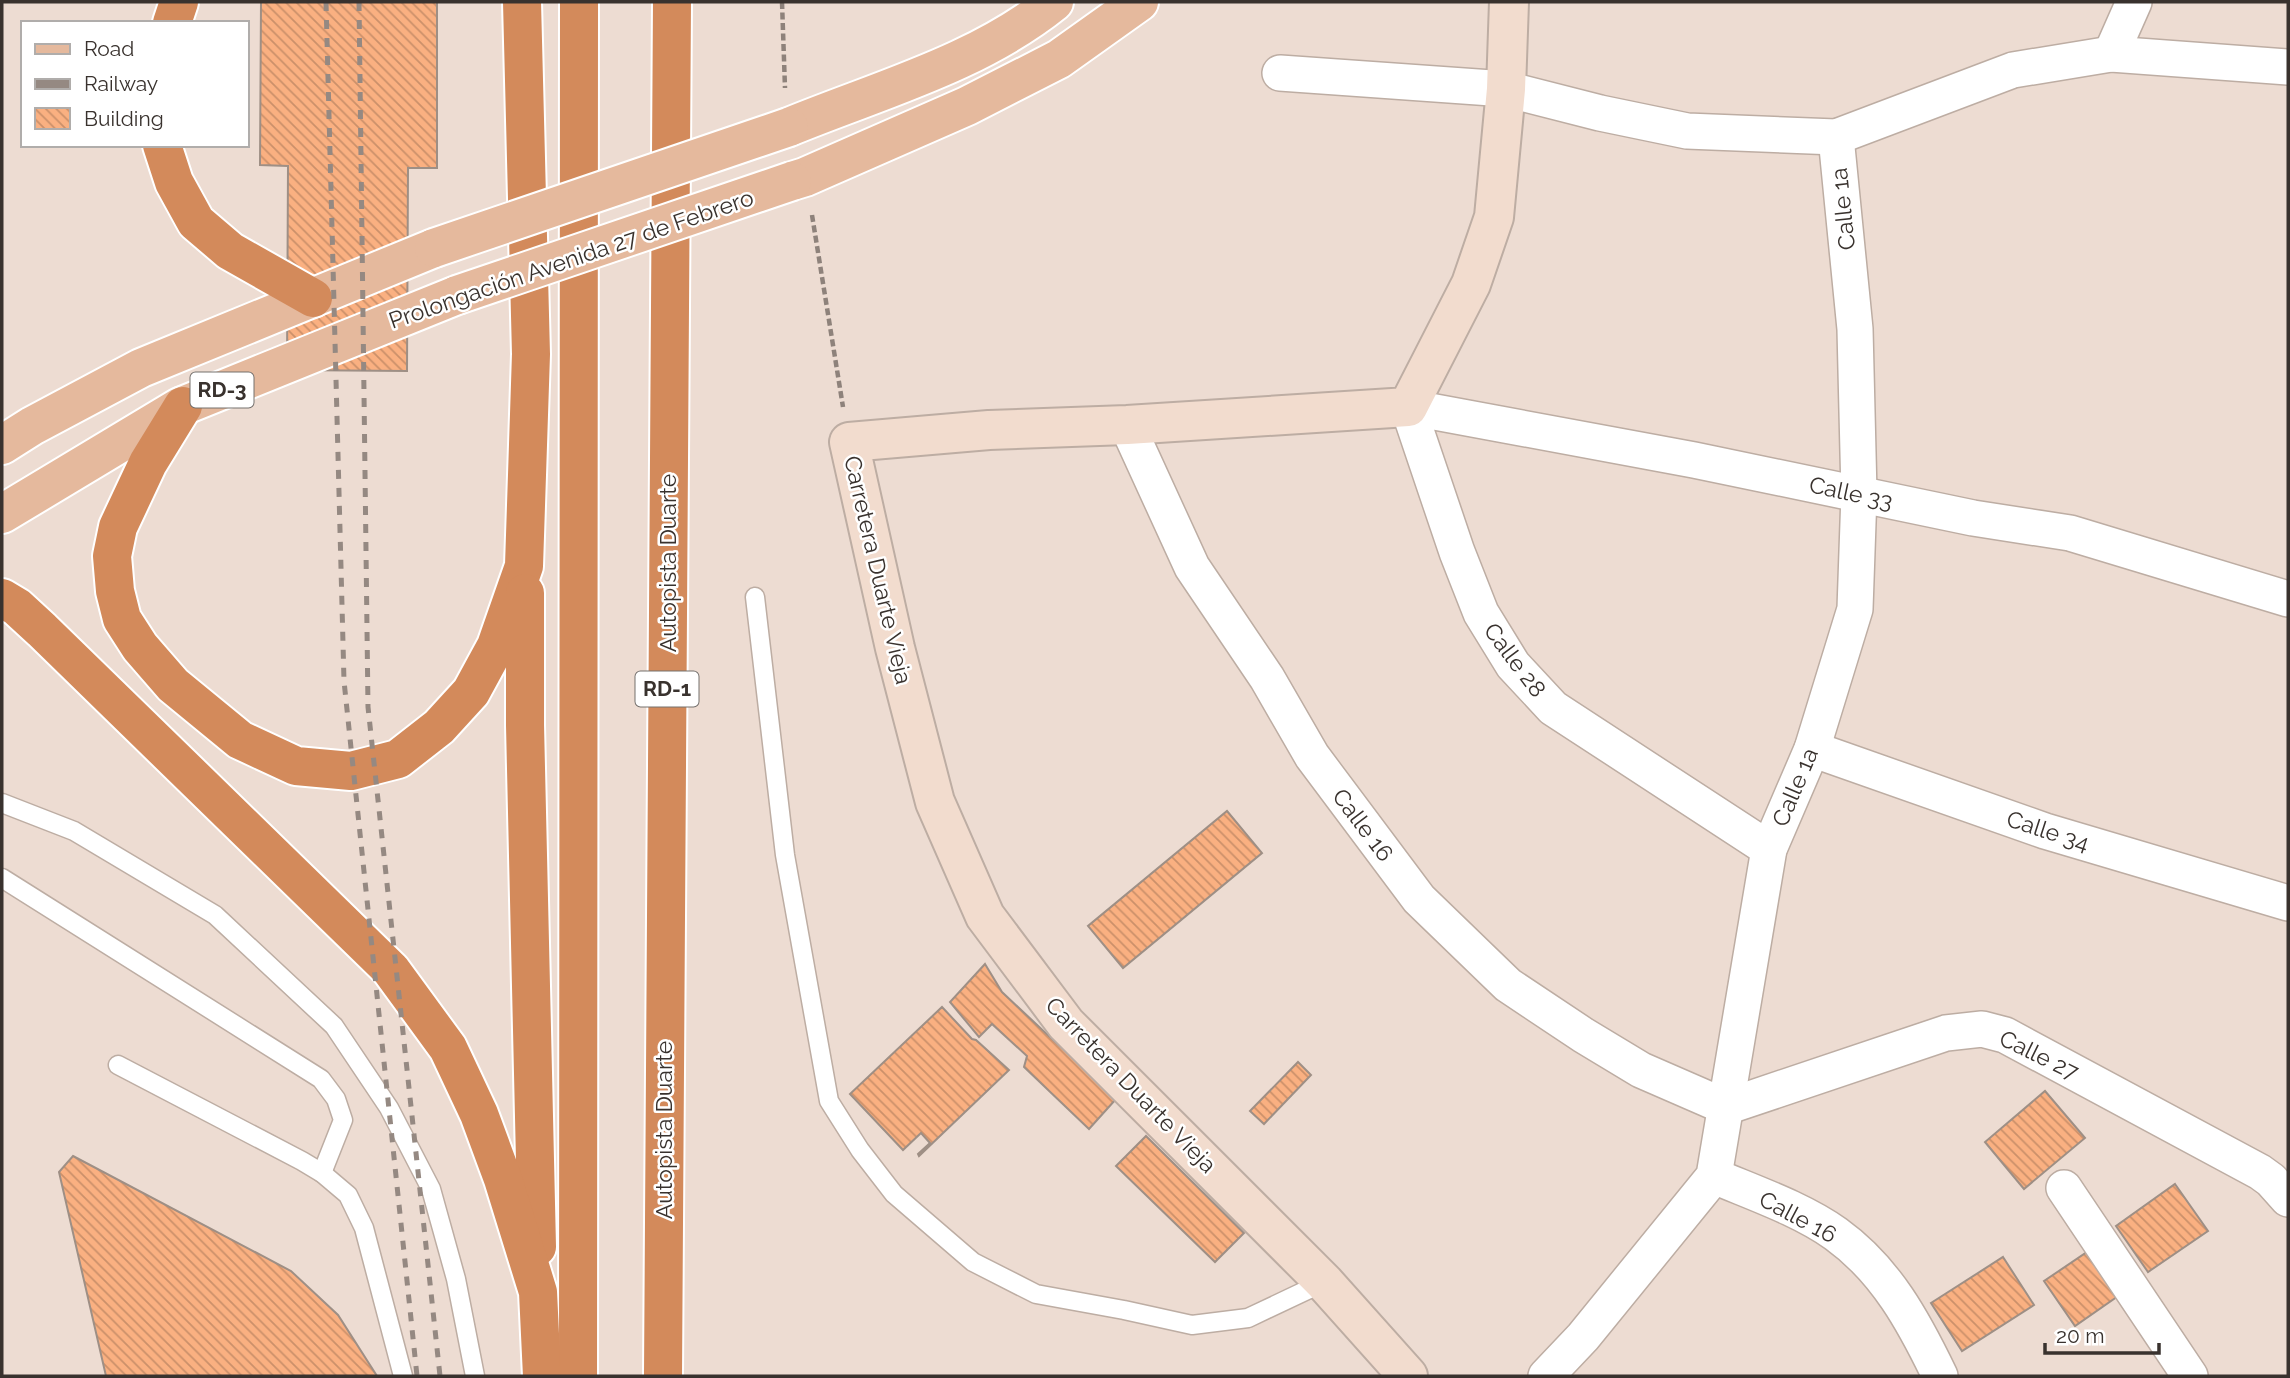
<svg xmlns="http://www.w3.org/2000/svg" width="2290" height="1378" viewBox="0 0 2290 1378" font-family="Raleway,sans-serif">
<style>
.building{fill:url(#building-back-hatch);stroke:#9e8f85;stroke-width:2}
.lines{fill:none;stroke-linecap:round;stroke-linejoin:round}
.service-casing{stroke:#bdada3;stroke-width:21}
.minor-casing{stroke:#bdada3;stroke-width:38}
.secondary-casing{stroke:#bdada3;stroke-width:42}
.primary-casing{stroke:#fff;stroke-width:42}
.motorway-casing{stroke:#fff;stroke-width:42}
.path{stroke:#8e827b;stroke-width:4.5;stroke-dasharray:7 3.5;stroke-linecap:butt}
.service{stroke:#fff;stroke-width:18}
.minor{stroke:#fff;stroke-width:35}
.secondary{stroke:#f2dcce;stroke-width:38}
.primary{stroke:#e5b99d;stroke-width:38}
.motorway{stroke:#d38a5b;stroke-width:38}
.rail{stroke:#958982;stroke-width:5;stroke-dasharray:9 9;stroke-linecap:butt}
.primary-bridge-casing{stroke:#fff;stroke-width:42;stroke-linecap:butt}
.primary-bridge{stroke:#e5b99d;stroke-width:38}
.labels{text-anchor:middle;stroke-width:5;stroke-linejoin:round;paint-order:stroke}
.shield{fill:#fff;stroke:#74706d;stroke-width:2}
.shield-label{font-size:21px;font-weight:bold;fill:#39322e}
.street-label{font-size:23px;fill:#39322e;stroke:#fff}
</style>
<defs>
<pattern id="building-back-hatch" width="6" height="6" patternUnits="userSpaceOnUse" patternTransform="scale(1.75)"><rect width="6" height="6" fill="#fab081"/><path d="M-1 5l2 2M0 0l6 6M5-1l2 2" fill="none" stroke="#cb906a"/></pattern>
</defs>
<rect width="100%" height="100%" fill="#eddcd2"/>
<g class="building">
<polygon points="261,2 437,2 437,168 408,168 407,371 287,370 288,166 260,165"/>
<polygon points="1227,811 1262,853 1123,968 1088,926"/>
<polygon points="985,964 1002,992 1116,1099 1089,1129 1024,1067 1027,1056 992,1024 979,1037 950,1002"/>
<polygon points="942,1007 972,1039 976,1040 1009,1070 919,1156 918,1154 930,1143 921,1133 903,1150 850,1094"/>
<polygon points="1298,1062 1311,1075 1264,1124 1250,1111"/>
<polygon points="2045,1091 2085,1138 2024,1189 1985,1142"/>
<polygon points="1146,1136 1244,1233 1215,1262 1116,1166"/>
<polygon points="73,1156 291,1271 338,1315 377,1376 106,1376 59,1172"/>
<polygon points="2175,1184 2208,1231 2148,1272 2116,1226"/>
<polygon points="2090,1250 2121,1294 2075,1326 2044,1281"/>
<polygon points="2003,1257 2034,1305 1962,1351 1931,1303"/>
</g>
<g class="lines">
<defs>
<g id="service">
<polyline points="755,597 785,855 829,1101 860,1150 894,1194 973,1262 1036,1294 1124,1310 1192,1325 1248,1318 1324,1282"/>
<polyline points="2,803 74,831 215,915 334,1026 389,1108 431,1189 456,1279 475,1376"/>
<polyline points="2,878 321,1079 336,1099 343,1120 322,1173"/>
<polyline points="118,1065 302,1161 322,1173 348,1195 364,1228 403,1376"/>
</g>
<g id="minor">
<polyline points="2111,54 2134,2"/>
<polyline points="1280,73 1506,89 1600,113 1687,131 1836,137 2013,70 2111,54 2288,67"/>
<polyline points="1127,425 1192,567 1267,678 1312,756 1419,899 1508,985 1583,1035 1641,1070 1726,1107 1946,1033 1982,1029 2005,1035 2260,1172 2271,1180 2288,1199"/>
<polyline points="1812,749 2045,831 2288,903"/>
<polyline points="1769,849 1553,708 1513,665 1481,613 1457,552 1408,407 1694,460 1973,518 2070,533 2288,599"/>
<path d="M1714,1176C1754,1193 1801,1209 1836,1234C1886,1270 1914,1322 1940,1376"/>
<polyline points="2064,1188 2190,1376"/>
<polyline points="1546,1376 1583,1337 1714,1176 1769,849 1812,749 1855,609 1859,494 1855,329 1836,137"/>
</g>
<polyline id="secondary" points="1408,1376 1324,1282 1066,1024 985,916 935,802 895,648 849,442 989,430 1127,425 1408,407 1471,284 1494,217 1506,89 1509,2"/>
<g id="primary">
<path d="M789,127C879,90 977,64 1054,2"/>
<polyline points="792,181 805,177 967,106 1059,59 1139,2"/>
<polyline points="2,445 32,426 141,368 434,248"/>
<polyline points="2,514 180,407 457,295"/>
</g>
<g id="motorway">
<polyline points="172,23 179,2"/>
<polyline points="162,145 174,182 196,222 230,251 313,298"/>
<polyline points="183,406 148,463 118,527 112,556 115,591 122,619 140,647 173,685 240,740 296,766 351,771 398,759 439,727 471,692 496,646 524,566 531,354 522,2"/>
<polyline points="525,593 525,725 537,1247"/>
<polyline points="2,598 17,607 42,630 391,970 448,1048 479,1114 503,1179 538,1292 542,1376"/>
<polyline points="578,1376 579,2"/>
<polyline points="663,1376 672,2"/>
</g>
</defs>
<use href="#service" class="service-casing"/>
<use href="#minor" class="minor-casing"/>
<use href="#secondary" class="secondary-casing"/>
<use href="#primary" class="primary-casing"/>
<use href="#motorway" class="motorway-casing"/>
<g class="path">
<polyline points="782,2 785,88"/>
<polyline points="812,215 843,407"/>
</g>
<use href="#service" class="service"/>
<use href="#minor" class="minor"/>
<use href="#secondary" class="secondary"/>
<use href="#primary" class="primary"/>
<use href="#motorway" class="motorway"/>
<g class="rail">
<polyline points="326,2 344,681 417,1376"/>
<polyline points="359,2 368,707 440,1376"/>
</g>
<defs>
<g id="primary-bridge">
<polyline points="434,248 789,127"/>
<polyline points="457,295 792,181"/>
</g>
</defs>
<use href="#primary-bridge" class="primary-bridge-casing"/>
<use href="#primary-bridge" class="primary-bridge"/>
</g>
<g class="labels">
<g class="shield">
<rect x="190.5" y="372.5" width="63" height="35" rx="5"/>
<rect x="635.5" y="671.5" width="63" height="35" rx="5"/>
</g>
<g class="shield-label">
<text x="222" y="397">RD-3</text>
<text x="667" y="696">RD-1</text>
</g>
<g class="street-label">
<text transform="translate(1843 209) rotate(-96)" y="8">Calle 1a</text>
<text transform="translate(571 259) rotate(-19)" y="8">Prolongación Avenida 27 de Febrero</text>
<text transform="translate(1851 493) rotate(12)" y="8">Calle 33</text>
<text transform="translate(668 563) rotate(-90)" y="8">Autopista Duarte</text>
<text transform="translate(878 570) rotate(77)" y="8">Carretera Duarte Vieja</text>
<text transform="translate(1515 660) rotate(53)" y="8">Calle 28</text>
<text transform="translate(1795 787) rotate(-67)" y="8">Calle 1a</text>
<text transform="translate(1363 825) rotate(53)" y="8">Calle 16</text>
<text transform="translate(2048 831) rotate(18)" y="8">Calle 34</text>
<text transform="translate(2039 1055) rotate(26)" y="8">Calle 27</text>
<text transform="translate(1131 1085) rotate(46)" y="8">Carretera Duarte Vieja</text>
<text transform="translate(664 1130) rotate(-90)" y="8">Autopista Duarte</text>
<text transform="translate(1798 1217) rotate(28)" y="8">Calle 16</text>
</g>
</g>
<rect width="2290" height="1378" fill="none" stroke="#39322e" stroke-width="7"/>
<rect x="21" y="21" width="228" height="126" fill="#ffffff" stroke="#b0adab" stroke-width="2"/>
<rect x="35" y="44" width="35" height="10" fill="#e5b99d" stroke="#b0adab" stroke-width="2"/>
<text x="84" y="56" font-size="21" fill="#39322e">Road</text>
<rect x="35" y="79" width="35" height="10" fill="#958982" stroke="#b0adab" stroke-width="2"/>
<text x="84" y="91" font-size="21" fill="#39322e">Railway</text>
<rect x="35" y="108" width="35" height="21" fill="url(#building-back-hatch)" stroke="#b0adab" stroke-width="2"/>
<text x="84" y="126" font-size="21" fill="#39322e">Building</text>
<path d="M2045 1343v10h114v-10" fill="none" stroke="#39322e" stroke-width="3.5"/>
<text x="2056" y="1343" font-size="21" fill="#39322e" stroke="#ffffff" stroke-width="5" paint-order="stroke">20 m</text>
</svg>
